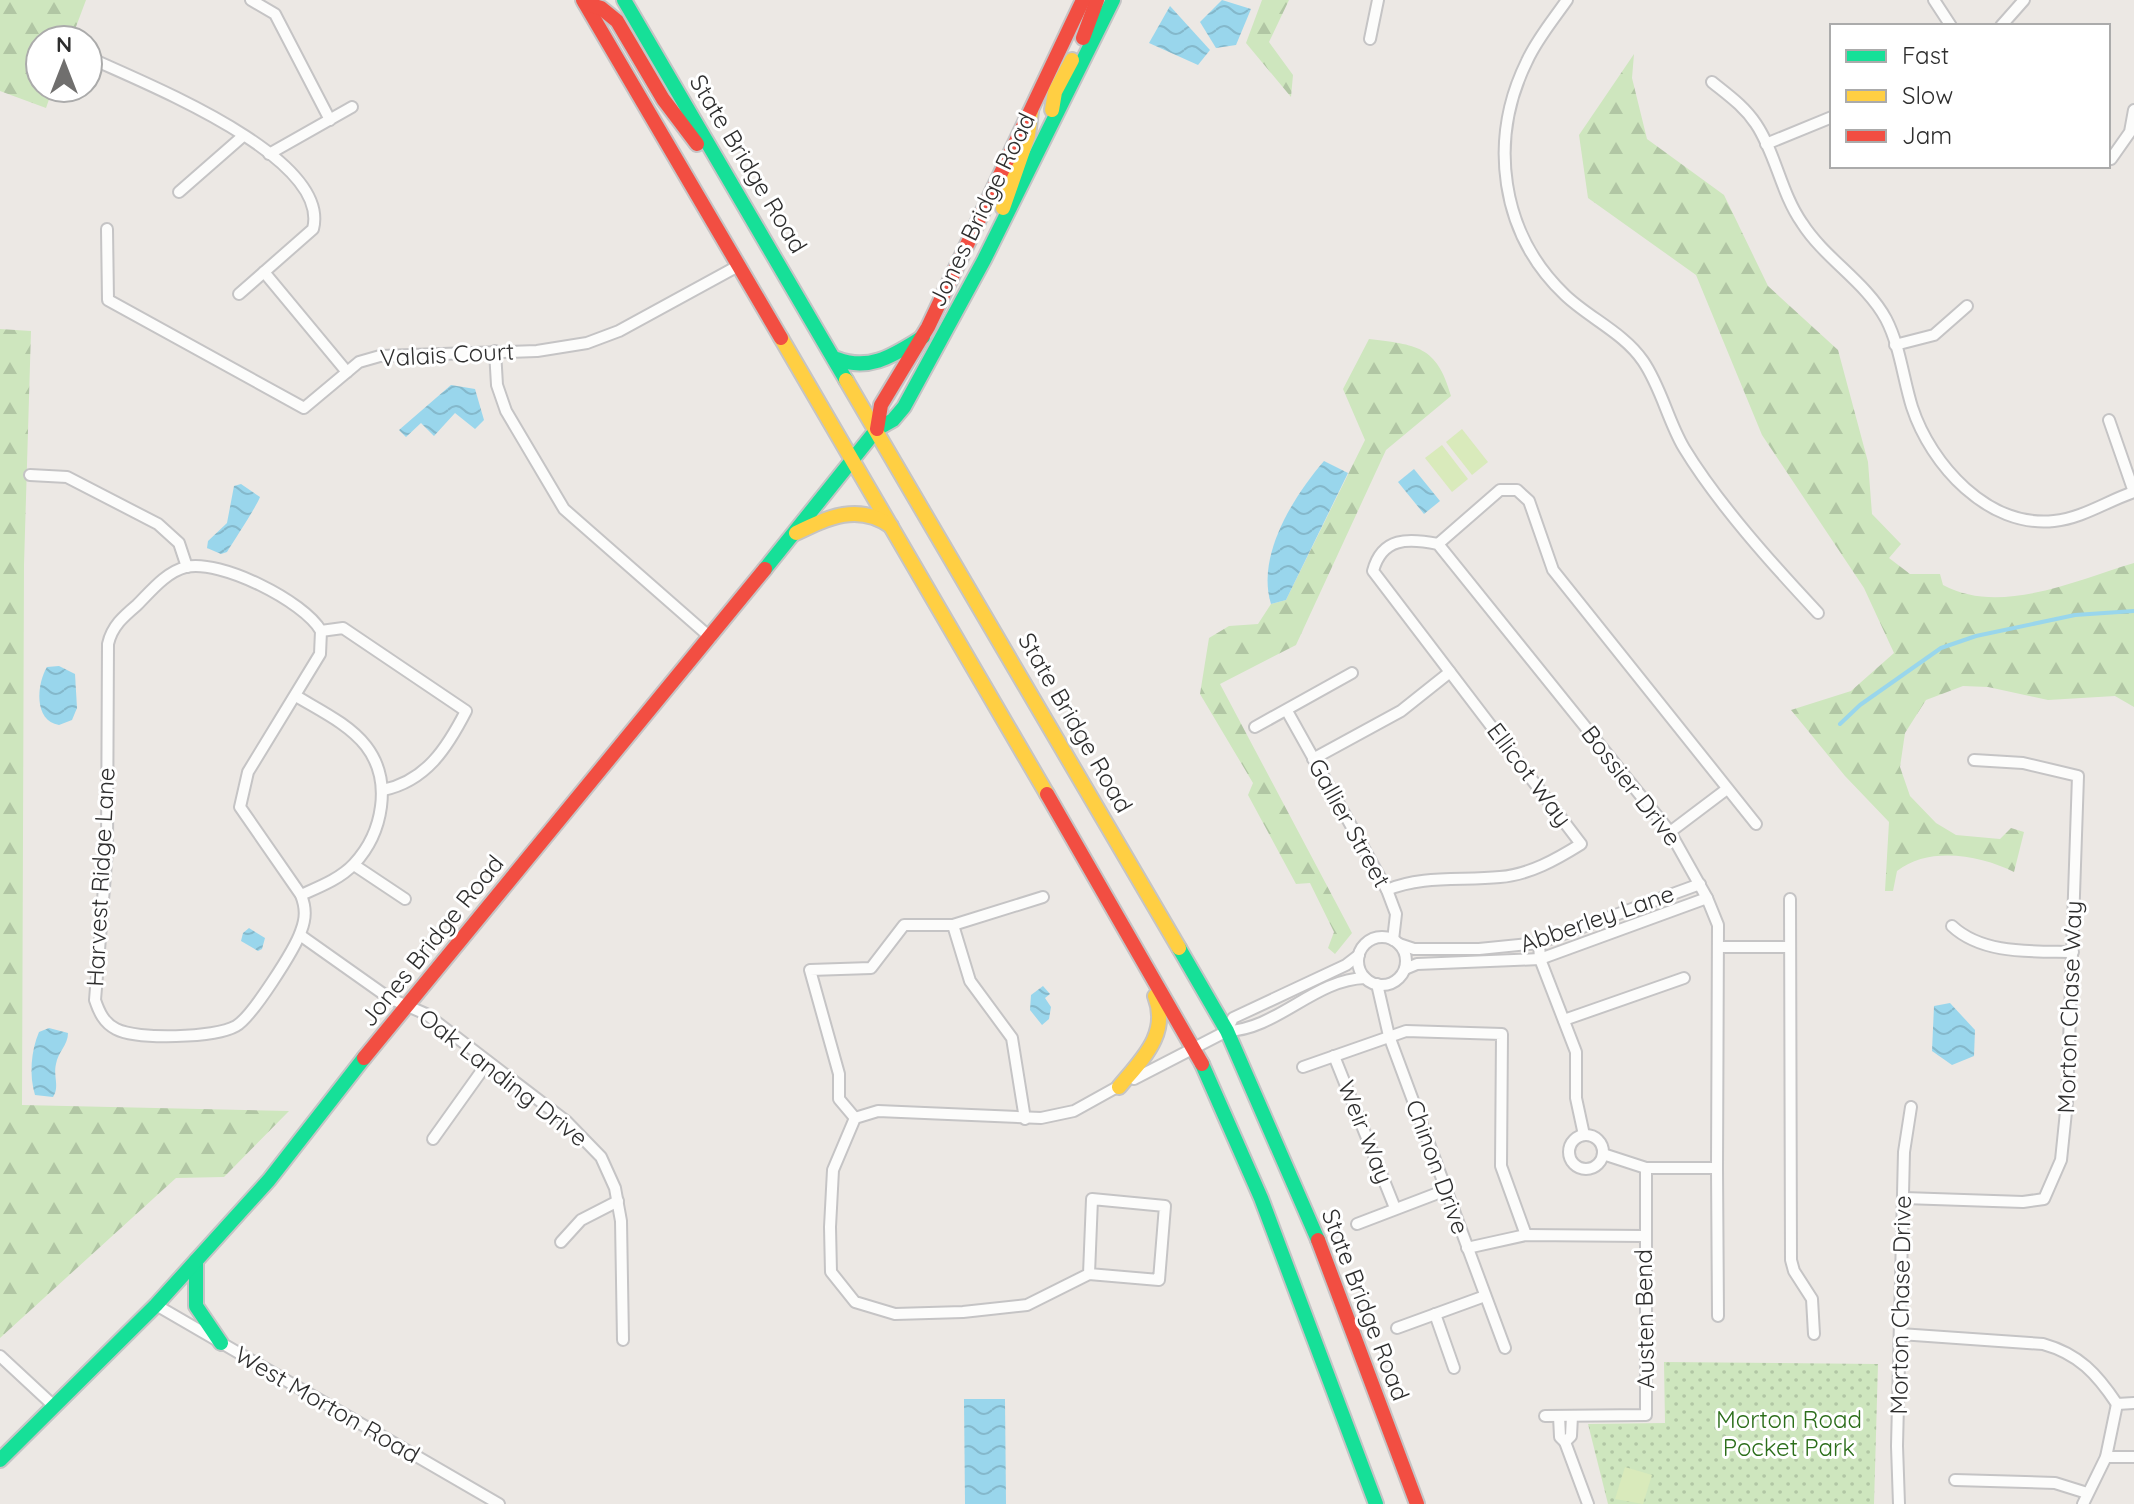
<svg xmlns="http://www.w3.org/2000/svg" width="2134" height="1504" viewBox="0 0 2134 1504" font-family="Quicksand,sans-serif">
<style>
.forest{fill:url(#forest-firs)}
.park{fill:url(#park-dots)}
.pitch{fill:#d9eabb}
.water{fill:url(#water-waves)}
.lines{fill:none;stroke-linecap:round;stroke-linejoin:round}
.stream{stroke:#99d6ec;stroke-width:4}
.street-casing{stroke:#c5c4c5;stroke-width:14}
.fast-casing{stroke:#c5c4c5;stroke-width:18}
.slow-casing{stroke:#c5c4c5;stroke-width:18}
.jam-casing{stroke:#c5c4c5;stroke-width:18}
.street{stroke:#fcfcfb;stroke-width:10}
.fast{stroke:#16e098;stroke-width:14}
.slow{stroke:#ffcf43;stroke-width:14}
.jam{stroke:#f24e42;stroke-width:14}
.labels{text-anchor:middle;stroke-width:6;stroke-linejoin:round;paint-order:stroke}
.street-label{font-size:24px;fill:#2e2e2e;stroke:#fff}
.park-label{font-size:24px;fill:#2c6e1b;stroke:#fff}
</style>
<defs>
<pattern id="forest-firs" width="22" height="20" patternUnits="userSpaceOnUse" patternTransform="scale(2)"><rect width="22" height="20" fill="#cee6be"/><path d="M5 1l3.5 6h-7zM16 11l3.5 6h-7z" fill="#b1c6a4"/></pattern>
<pattern id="park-dots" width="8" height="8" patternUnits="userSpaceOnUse" patternTransform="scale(2)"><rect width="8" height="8" fill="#cee6be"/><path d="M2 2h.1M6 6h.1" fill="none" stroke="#b1c6a4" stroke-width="1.8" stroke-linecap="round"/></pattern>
<pattern id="water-waves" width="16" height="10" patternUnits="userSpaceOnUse" patternTransform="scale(2)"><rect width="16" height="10" fill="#99d6ec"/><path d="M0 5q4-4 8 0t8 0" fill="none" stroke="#84b8cb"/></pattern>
</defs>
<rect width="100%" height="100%" fill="#ece8e4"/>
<g class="forest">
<polygon points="0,0 86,0 71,40 40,40 40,88 53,88 46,108 0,91"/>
<polygon points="1262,0 1289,0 1269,42 1293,75 1291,97 1246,43"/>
<path d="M1634,54L1632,78L1647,139L1724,195L1768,286L1838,350L1868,462L1872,514L1901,544L1889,558L1910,574H1940L1943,585C2000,616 2077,580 2134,563V707L2115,696L2048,700L1988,687L1963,686L1926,700L1905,733L1900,767L1910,796L1936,823L1956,835L2000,839L2011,828L2024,832L2014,872C1980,855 1929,846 1897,871L1893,891H1885L1889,822L1845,776L1791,710L1851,691L1894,653L1864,588L1762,435L1696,275L1588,198L1579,135Z"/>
<polygon points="0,329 31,331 24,565 22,1105 289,1111 224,1177 176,1178 0,1338"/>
<path d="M1369,339C1416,345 1437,345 1451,396L1386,450L1296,645L1220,684L1352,933L1335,954L1328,948L1334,932L1310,883L1296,884L1248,795L1253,783L1200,694L1209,638L1229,626L1258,624L1271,604L1286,600L1365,440L1343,389Z"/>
</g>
<polygon class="park" points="1664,1362 1878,1364 1874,1504 1608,1504 1588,1424 1665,1423"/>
<g class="pitch">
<polygon points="1462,429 1488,462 1472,475 1446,442"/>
<polygon points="1442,445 1468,479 1452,492 1425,458"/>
<polygon points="1625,1467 1652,1475 1643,1504 1615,1499"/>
</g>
<g class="water">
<polygon points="1222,0 1251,9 1236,45 1216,48 1200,22"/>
<polygon points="1170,6 1210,50 1198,65 1149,43"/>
<polygon points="451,385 475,389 484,420 475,429 455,413 434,436 421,423 406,437 399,430"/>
<path d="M1324,461L1348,473L1286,600L1271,604C1256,556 1293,497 1324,461Z"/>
<polygon points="1414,469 1440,501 1424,514 1398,482"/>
<path d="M241,484L260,497C255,509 235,539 227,552L221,554L207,548L208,541L227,523L234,486Z"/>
<path d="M59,666L75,674L77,708L72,720L59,725C33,721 37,683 47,667Z"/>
<polygon points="249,928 265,938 262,949 258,951 241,941 243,933"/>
<polygon points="1043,986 1050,994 1045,998 1051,1007 1049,1019 1042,1025 1030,1010 1031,995"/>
<polygon points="1950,1003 1975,1030 1974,1056 1952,1065 1932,1051 1934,1006"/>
<path d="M49,1028L68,1033C68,1045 58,1052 56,1064C53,1076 60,1087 53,1097L35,1095C29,1075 31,1051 39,1032Z"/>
<polygon points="964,1399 1005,1399 1006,1504 965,1504"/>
</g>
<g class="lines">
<polyline class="stream" points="1840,724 1860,705 1941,648 1976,636 2075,615 2134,611"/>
<defs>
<g id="street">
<polyline points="251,0 275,14 330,120"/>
<path d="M1567,0C1553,20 1537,39 1527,61C1488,140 1500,233 1565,295C1589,318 1624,333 1643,361C1661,387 1668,421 1684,448C1718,504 1773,565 1818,613"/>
<polyline points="1934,0 1951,26"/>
<polyline points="2001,26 2024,0"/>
<polyline points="1370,39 1378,0"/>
<path d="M88,57C141,82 332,156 313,229L239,294"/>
<path d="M1712,82C1728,95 1744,106 1756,124C1776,154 1781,193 1802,223C1825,259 1866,282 1886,319C1900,346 1903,378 1912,407C1931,465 1988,528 2054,521C2083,518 2107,501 2134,492"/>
<polyline points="1766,144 1832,117"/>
<polyline points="269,154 352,107"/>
<polyline points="2111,159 2130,132 2134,110"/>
<polyline points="179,192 243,136"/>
<polyline points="107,229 108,300 304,408 359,362 380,356 537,351 587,343 619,331 738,266"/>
<polyline points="264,272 347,372"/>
<polyline points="1895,345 1934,335 1967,306"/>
<polyline points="495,351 497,385 506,411 564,509 711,638"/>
<polyline points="2109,420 2134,492"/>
<polyline points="30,475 67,477 158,524 179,543 187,567"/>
<polyline points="1438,544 1500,490 1517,490 1529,501 1553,570 1756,824"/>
<path d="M321,631L320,654L248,772L240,807L301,895C306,908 306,918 301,931C295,949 252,1017 236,1026C215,1038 137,1040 116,1029C104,1023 99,1012 95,1000L107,850L108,644C112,626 124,616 137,605C151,591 166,572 186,567C220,559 304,601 321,631L343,628L466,711C447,748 426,781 383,790"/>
<path d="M296,696C319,710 349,724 366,746C393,781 383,833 354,864C340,879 319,887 301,895"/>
<polyline points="1287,711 1387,890 1396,914 1393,940"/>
<polyline points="1255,727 1352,673"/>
<polyline points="1313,759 1401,711 1450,672"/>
<polyline points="1670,832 1727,789"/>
<polyline points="354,865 405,899"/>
<path d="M1387,890C1422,875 1462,881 1500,877C1529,875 1557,859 1581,844L1373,571C1382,537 1408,538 1438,544L1670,832L1707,898L1718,925L1717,1168H1646"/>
<polyline points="1790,899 1791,1260 1794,1271 1812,1299 1814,1334"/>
<polyline points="953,925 970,981 1012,1038 1025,1119"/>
<path d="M1952,926C1983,955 2033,951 2073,952"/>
<polyline points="300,935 389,998 426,1014 566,1121 601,1157 615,1188 621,1221 623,1340"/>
<circle cx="1382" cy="961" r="24"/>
<polyline points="1539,943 1540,959 1576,1052 1576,1098 1584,1135"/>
<polyline points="1399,944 1414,949 1479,949 1539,943 1700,884"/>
<polyline points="1719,947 1789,947"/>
<polyline points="1405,969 1417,964 1540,959 1707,898"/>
<polyline points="1377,984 1389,1036 1505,1348"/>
<polyline points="1564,1020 1684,978"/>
<polyline points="1227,1030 1233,1018 1346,965 1359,955"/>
<polyline points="1334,1056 1395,1208"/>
<polyline points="1303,1067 1406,1031 1502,1034 1501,1166 1526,1235"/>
<path d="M1134,1079L1227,1031C1276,1030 1315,979 1365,978"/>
<polyline points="855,1118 839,1099 839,1074 810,970 871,968 904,925 953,925 1043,897"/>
<circle cx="1586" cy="1152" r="17"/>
<polyline points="433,1139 488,1062"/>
<polyline points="1717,1168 1718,1316"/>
<polyline points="1904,1198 2023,1202 2044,1199 2061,1160 2067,1102 2078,776 2023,763 1974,760"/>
<polyline points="1357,1224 1446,1190"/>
<polyline points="561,1242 581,1220 618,1201"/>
<polyline points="1467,1248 1526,1235 1644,1236"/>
<polyline points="1089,1274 1092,1199 1165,1206 1159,1280 1089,1274 1027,1305 963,1312 895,1314 855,1302 831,1272 830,1227 833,1170 855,1118 878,1111 1041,1118 1074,1111 1119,1086"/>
<polyline points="156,1305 499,1504"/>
<polyline points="1435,1314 1454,1368"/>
<polyline points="1397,1328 1485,1296"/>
<path d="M1900,1334L2043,1344C2079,1354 2097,1374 2117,1404"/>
<polyline points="0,1356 55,1407"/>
<polyline points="2117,1404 2134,1403"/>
<polyline points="1545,1416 1646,1415 1646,1168 1603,1154"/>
<polyline points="1559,1416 1560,1437 1565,1442 1588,1504"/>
<polyline points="1565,1442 1571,1436 1572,1416"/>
<polyline points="2106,1457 2134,1457"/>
<polyline points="1955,1480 2055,1483 2087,1493"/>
<polyline points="1899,1504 1897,1446 1904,1152 1911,1107"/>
<polyline points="2083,1504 2106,1457 2117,1404"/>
</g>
<g id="fast">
<polyline points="624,0 846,380"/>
<path d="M837,359C871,372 895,354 923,337"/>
<polyline points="765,569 877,429 893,420 904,407 984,260 1113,0"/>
<polyline points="1179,948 1227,1031 1318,1240"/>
<polyline points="1202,1064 1261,1198 1376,1504"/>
<polyline points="196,1261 196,1306 221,1343"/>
<polyline points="0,1460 156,1305 269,1180 364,1058"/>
</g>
<g id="slow">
<polyline points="1052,110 1055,92 1072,60"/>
<polyline points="1003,208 1028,136 1031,111"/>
<polyline points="781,338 1047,794"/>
<polyline points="846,380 1179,948"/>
<path d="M796,533C829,517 858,503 891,526"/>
<path d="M1119,1087C1142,1059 1170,1034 1155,996"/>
</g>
<g id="jam">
<polyline points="583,0 781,338"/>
<polyline points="585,3 601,8 617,21 663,99 697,144"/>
<polyline points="1083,38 1097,0"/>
<polyline points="877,429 881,405 928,327 1083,0"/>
<polyline points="1047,794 1202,1064"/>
<polyline points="364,1058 765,569"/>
<polyline points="1318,1240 1417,1504"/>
</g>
</defs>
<use href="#street" class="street-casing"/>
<use href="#fast" class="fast-casing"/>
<use href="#slow" class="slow-casing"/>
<use href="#jam" class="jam-casing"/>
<use href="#street" class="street"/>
<use href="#fast" class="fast"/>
<use href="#slow" class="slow"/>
<use href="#jam" class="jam"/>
</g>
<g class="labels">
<g class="street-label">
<text transform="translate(748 164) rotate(59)" y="8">State Bridge Road</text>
<text transform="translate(982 210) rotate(-64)" y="8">Jones Bridge Road</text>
<text transform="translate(447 355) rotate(-3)" y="8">Valais Court</text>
<text transform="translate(1075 723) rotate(60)" y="8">State Bridge Road</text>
<text transform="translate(1529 775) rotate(53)" y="8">Ellicot Way</text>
<text transform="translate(1631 786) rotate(52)" y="8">Bossier Drive</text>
<text transform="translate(1349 823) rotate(61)" y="8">Gallier Street</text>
<text transform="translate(101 877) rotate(-87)" y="8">Harvest Ridge Lane</text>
<text transform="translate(1597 919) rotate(-19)" y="8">Abberley Lane</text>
<text transform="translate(432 941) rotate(-51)" y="8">Jones Bridge Road</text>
<text transform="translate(2070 1007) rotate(-88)" y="8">Morton Chase Way</text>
<text transform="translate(503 1078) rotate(38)" y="8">Oak Landing Drive</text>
<text transform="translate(1365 1132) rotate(68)" y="8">Weir Way</text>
<text transform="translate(1437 1167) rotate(70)" y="8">Chinon Drive</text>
<text transform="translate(1365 1305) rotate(69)" y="8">State Bridge Road</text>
<text transform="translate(1901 1305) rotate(-89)" y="8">Morton Chase Drive</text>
<text transform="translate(1645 1319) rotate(-91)" y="8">Austen Bend</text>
<text transform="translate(327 1405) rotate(30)" y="8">West Morton Road</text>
</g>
<g class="park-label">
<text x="1789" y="1428">Morton Road<tspan x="1789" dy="28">Pocket Park</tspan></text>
</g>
</g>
<rect x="1830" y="24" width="280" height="144" fill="#ffffff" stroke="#ababab" stroke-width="2"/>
<rect x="1846" y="50" width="40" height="12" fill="#16e098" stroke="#ababab" stroke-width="2"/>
<text x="1902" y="64" font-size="24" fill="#2e2e2e">Fast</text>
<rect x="1846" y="90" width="40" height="12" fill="#ffcf43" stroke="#ababab" stroke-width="2"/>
<text x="1902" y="104" font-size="24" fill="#2e2e2e">Slow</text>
<rect x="1846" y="130" width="40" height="12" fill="#f24e42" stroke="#ababab" stroke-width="2"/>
<text x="1902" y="144" font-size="24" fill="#2e2e2e">Jam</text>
<g transform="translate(64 64)"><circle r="38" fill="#ffffff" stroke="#ababab" stroke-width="2"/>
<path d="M0-6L14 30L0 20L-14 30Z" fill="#706f6e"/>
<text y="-12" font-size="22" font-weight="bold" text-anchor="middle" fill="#2e2e2e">N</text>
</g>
</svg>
